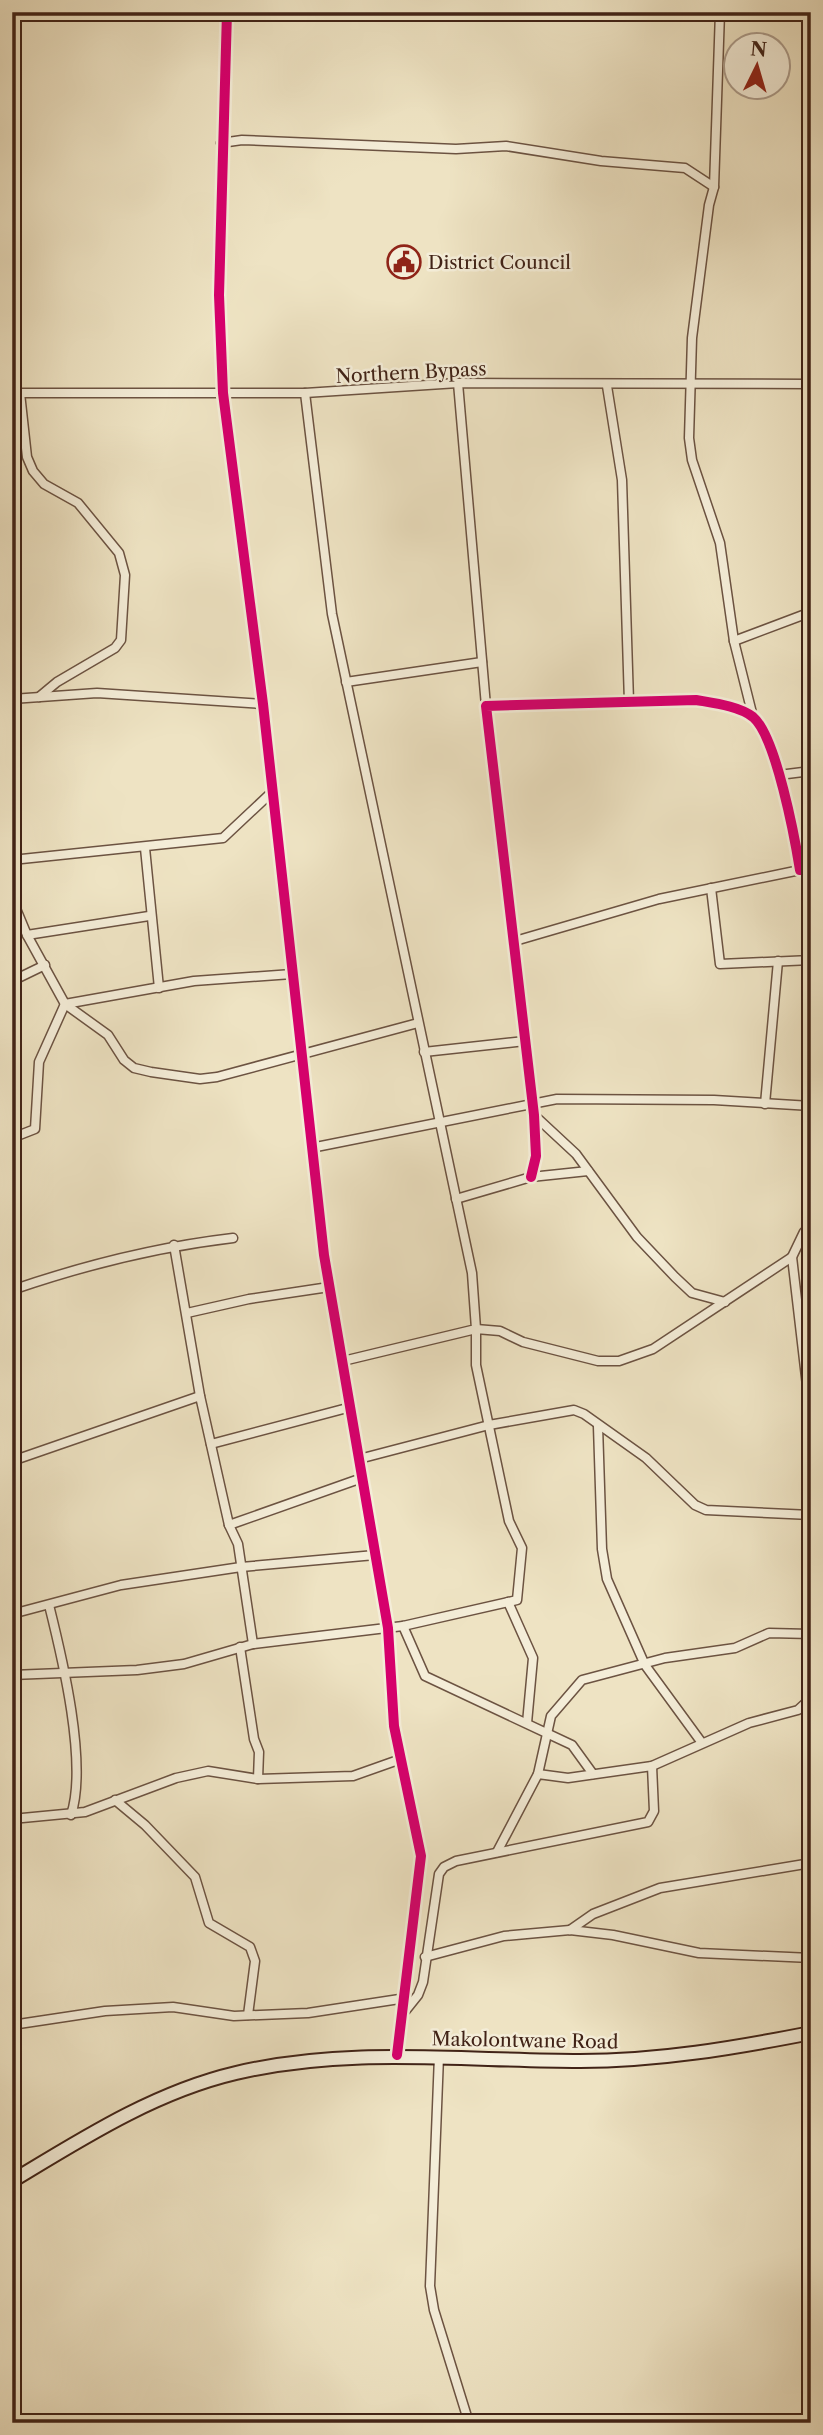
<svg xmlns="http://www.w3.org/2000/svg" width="823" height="2435" viewBox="0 0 823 2435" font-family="'Libre Caslon Text',serif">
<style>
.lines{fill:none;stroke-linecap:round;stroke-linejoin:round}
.street-casing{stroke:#6c5342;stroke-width:11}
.secondary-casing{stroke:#412317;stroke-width:16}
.street{stroke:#f4edd8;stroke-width:8}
.secondary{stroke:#f4edd8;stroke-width:12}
.cycleway-casing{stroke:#f4edd8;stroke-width:15}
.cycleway{stroke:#d6006c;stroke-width:10}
.labels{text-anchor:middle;stroke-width:5;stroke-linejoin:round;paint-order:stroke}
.poi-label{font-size:19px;fill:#412317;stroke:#f4edd8;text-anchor:start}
.street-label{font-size:19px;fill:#412317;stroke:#f4edd8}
</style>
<rect width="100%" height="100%" fill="#eee3c3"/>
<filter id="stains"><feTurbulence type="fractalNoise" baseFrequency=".00286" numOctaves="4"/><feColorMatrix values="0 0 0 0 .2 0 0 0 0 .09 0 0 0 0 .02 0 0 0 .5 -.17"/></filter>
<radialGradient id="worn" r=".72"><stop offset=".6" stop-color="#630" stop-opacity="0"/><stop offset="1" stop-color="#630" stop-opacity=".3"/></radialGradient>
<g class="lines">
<defs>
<g id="street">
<polyline points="227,12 219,295 223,393 263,704 324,1255 388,1628 394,1726 421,1856 397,2055"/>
<polyline points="720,12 714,187 709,205 692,338 689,438 692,460 720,543 734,641 753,717"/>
<polyline points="221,143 242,140 456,149 506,146 601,161 685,168 714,187"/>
<polyline points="458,383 486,706"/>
<polyline points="607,386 622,480 629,702"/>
<polyline points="12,393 305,393 458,383 811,384"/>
<polyline points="20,393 27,457 33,471 44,484 78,503 119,553 125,575 121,640 115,648 57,682 39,697"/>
<polyline points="305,393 332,614 472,1273 476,1329 343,1361"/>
<polyline points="734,641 811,612"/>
<polyline points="346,682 482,662"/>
<polyline points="12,699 97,693 263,704"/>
<polyline points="779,775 811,771"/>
<polyline points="145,848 159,988"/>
<polyline points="12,860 223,838 272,792"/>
<polyline points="711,888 720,964 811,960"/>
<polyline points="12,899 27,935 65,1004 108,1035 124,1060 134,1068 151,1072 200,1079 217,1077 418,1023"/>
<polyline points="27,935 149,916"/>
<polyline points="515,941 659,899 800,870"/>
<polyline points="12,981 45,965"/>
<polyline points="424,1052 525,1041"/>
<polyline points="765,1104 778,961"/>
<polyline points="534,1115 576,1154 637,1237 675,1277 692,1293 725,1302"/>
<polyline points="12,1138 35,1129 39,1062 65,1004 194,981 292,974"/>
<polyline points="311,1148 557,1099 714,1100 811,1106"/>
<path d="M531,1177L536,1156L534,1115L486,706L696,700C713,703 739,706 753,717C776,736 795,839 800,870L811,869"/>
<polyline points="456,1199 531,1177 588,1171"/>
<polyline points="811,1229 804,1232 792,1257 811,1420"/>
<polyline points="174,1245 200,1396 229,1525 238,1544 253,1644"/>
<path d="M12,1290C85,1265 156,1247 233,1238"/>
<polyline points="187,1313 249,1299 329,1287"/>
<polyline points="598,1426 602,1549 607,1579 645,1665 702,1743"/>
<polyline points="211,1444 351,1407"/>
<polyline points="359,1459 489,1425 574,1410 584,1414 646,1458 695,1505 706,1510 811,1515"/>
<polyline points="12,1461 200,1396"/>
<polyline points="229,1525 362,1478"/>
<polyline points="508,1602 533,1658 527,1723"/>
<path d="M49,1605C62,1657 88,1764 71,1815"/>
<polyline points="12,1614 121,1585 241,1567 375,1555"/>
<polyline points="403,1626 425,1676 572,1745 593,1774"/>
<polyline points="240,1647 254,1739 259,1752 258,1779"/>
<polyline points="12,1675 137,1670 184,1664 253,1644 403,1626 517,1600 522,1548 509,1521 476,1365 476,1329 500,1331 523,1342 598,1361 619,1361 653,1349 792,1257"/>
<polyline points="538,1774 551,1716 582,1680 665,1658 735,1648 769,1633 811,1634"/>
<polyline points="115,1800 145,1825 195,1877 209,1923 250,1947 255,1961 248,2015"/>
<polyline points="12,1819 85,1812 176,1778 208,1771 258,1779 353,1776 401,1759"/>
<polyline points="497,1852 538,1774 568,1778 652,1766 749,1723 798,1710 811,1698"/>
<polyline points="570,1930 593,1914 660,1888 811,1863"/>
<polyline points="425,1957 504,1936 570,1930 613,1935 699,1953 811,1958"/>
<polyline points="406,2010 418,1995 423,1982 439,1874 444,1867 456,1861 648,1822 654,1811 652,1766"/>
<polyline points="12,2025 105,2011 173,2007 234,2016 308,2013 406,1998"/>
<polyline points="439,2056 430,2286 434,2310 469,2423"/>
</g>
<path id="secondary" d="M12,2181C83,2138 155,2092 236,2073C349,2046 464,2061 580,2061C658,2061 734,2048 811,2033"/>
</defs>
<use href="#street" class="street-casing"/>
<use href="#secondary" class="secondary-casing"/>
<use href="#street" class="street"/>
<use href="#secondary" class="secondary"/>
<defs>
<g id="cycleway">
<polyline points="227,12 219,295 223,393 263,704 324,1255 388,1628 394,1726 421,1856 397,2055"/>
<path d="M531,1177L536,1156L534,1115L486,706L696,700C713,703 739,706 753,717C776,736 795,839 800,870L811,869"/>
</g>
</defs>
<use href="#cycleway" class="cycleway-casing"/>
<use href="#cycleway" class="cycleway"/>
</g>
<defs>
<symbol id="civic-ring" viewBox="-11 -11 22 22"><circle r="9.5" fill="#f4edd8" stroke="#8f2418" stroke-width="1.5"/><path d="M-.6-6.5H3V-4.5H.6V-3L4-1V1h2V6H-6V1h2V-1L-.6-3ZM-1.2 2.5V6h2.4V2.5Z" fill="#8f2418"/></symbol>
</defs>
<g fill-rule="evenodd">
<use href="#civic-ring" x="385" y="243" width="38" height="38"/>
</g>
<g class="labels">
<g class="poi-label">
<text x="428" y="269">District Council</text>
</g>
<g class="street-label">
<text transform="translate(411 372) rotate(-3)" y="7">Northern Bypass</text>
<text transform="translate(525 2040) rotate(1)" y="7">Makolontwane Road</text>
</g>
</g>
<rect width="823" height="2435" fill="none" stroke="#eee3c3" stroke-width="42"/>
<rect x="14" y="14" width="795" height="2407" fill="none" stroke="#412317" stroke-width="3.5"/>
<rect x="21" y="21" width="781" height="2393" fill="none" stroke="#412317" stroke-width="2"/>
<g transform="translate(757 66) rotate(5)"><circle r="33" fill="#f4edd8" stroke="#ac9c8b" stroke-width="2"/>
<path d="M0-5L12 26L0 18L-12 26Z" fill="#8f2418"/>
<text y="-10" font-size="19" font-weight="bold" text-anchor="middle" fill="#412317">N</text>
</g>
<rect width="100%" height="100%" filter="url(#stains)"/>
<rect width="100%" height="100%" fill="url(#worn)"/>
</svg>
